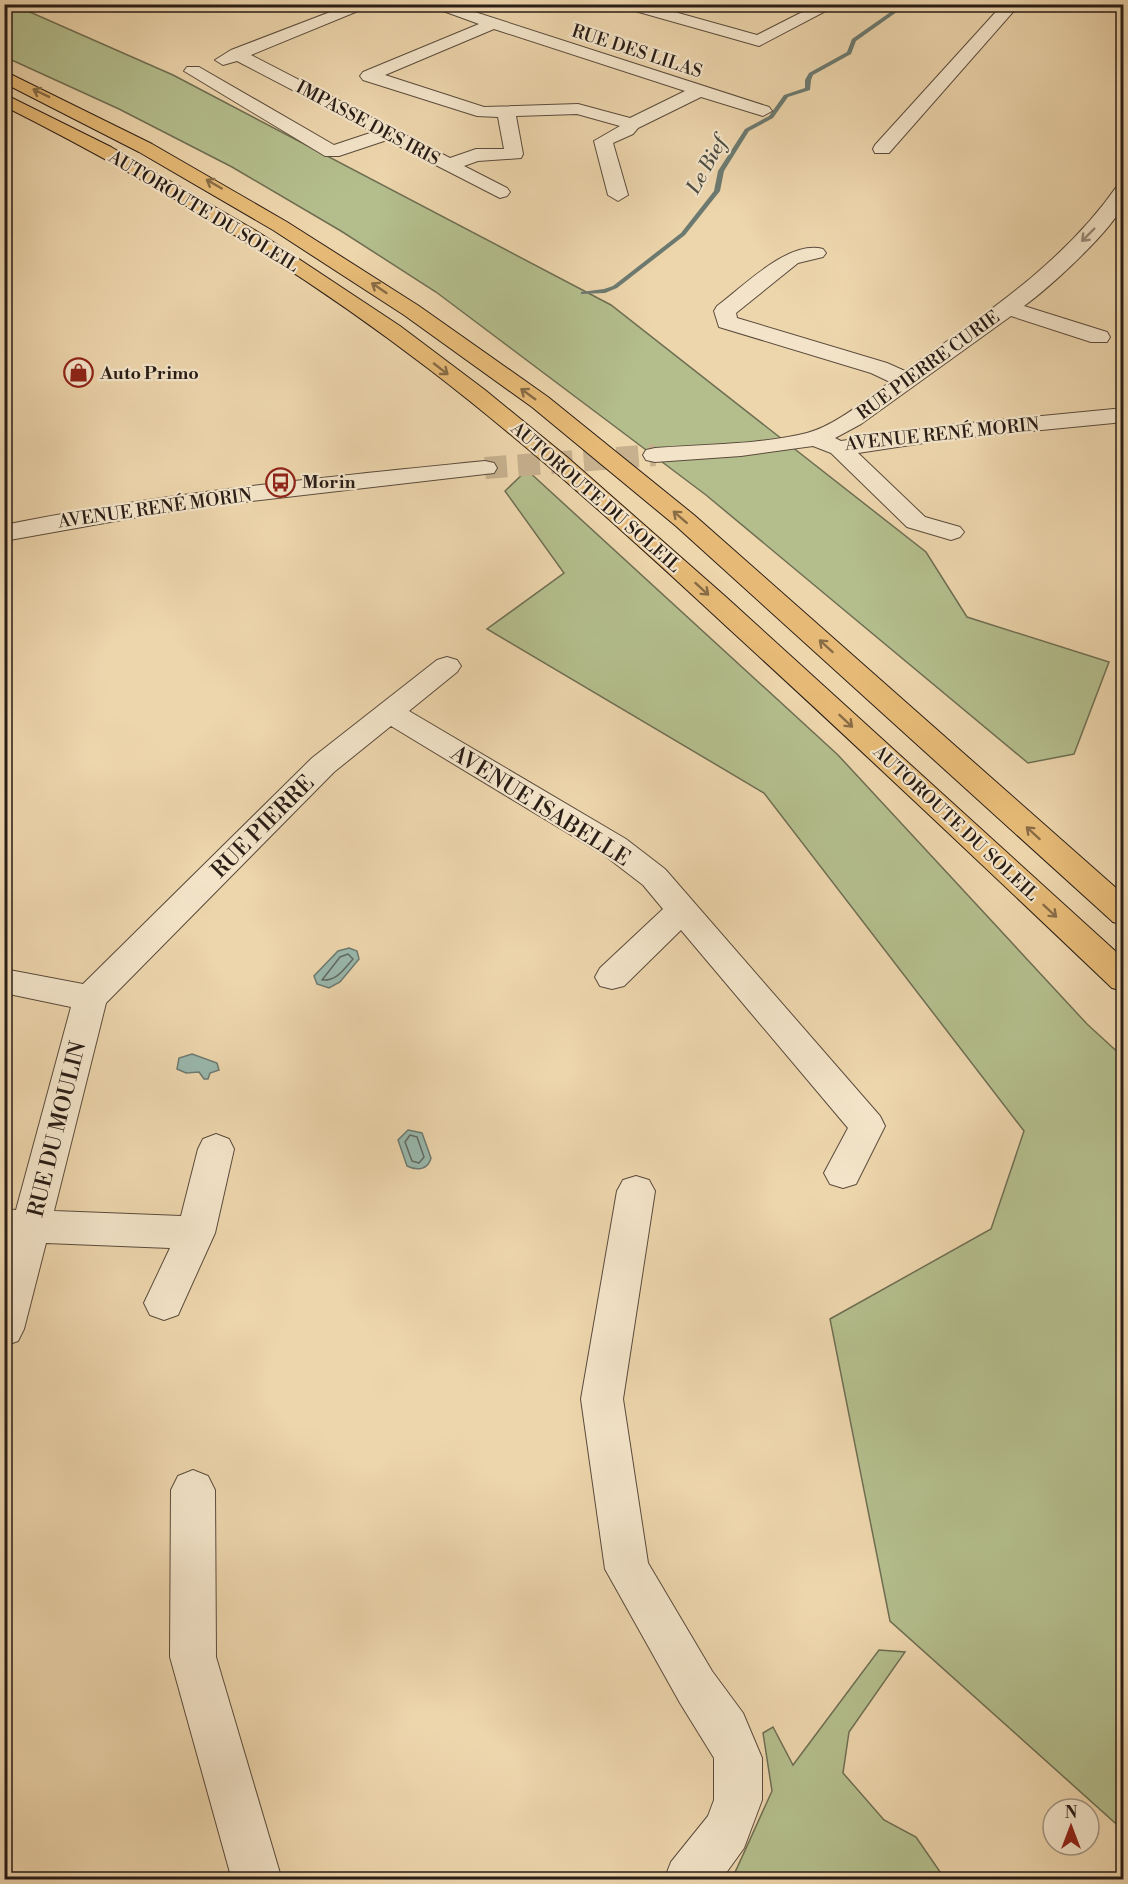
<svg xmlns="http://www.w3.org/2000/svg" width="1128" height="1884" viewBox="0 0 1128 1884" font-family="'Libre Bodoni',serif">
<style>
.green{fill:#b4be8d;stroke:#6e6e52;stroke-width:1.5}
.water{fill:#99b8ad;stroke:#6c7a71;stroke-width:1.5}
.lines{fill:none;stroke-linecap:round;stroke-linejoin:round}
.shore{stroke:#616a62;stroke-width:1.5}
.stream{fill:#6c7a71;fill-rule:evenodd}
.minor-tunnel{stroke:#c6b08e;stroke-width:22;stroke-dasharray:22 11;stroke-linecap:butt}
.minor-casing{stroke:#5a4b3c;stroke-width:2}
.motorway-casing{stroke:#291d16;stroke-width:2}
.minor{fill:#f3e4c9;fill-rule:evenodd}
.motorway{fill:#e6ba76;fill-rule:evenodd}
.oneway{stroke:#886c46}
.oneway2{stroke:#988a78}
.labels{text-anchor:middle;stroke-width:4.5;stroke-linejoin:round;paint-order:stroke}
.far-street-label{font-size:18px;fill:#291d16;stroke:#f3e4c9}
.far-poi-label{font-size:18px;font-weight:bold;fill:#291d16;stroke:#f3e4c9;text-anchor:start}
.far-water-label{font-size:20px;font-style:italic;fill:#4b4c43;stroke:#f3e4c9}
.street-label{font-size:22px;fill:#291d16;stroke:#f3e4c9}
</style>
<rect width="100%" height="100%" fill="#edd5ac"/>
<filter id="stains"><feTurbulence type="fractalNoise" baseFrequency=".00333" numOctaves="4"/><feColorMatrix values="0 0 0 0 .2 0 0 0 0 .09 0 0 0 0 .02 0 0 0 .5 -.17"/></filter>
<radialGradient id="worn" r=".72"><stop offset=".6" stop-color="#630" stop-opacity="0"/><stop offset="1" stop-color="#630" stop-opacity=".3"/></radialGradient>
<g class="green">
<polygon points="5,5 14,5 173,75 611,305 926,552 967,617 1109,662 1074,754 1028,763 706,495 436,292 341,231 232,167 119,109 5,57"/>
<polygon points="527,470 838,755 1087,1024 1123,1057 1123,1830 890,1621 830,1319 991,1229 1024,1131 764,793 487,629 564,573 505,491"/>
<polygon points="879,1650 905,1652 849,1732 843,1773 884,1820 916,1837 945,1879 732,1879 772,1791 763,1733 773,1727 793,1765"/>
</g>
<g class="water">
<polygon points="349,948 357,951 359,959 340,982 329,988 317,984 314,976 338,951"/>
<polygon points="192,1054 217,1063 219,1070 210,1073 208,1079 204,1079 199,1072 186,1073 177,1069 179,1058"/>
<path d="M408,1130L422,1133L431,1158C428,1170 417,1171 407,1166L398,1140Z"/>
</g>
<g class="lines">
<g class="shore">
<path d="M348,954L353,959C344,969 337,981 322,980L340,957Z"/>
<polygon points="410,1135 417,1137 424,1157 419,1163 412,1161 405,1142"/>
</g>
<polygon class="stream" points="902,4 908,4 856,41 851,54 813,75 811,80 810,90 788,97 773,118 749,131 724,171 720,191 685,235 617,288 605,293 581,294 581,292 604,289 613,286 681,233 714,191 718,171 745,129 769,116 784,95 805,88 805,80 809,73 847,52 852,39"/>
<polyline class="minor-tunnel" points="485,468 655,455"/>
<defs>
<g id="minor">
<path d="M351,4H375L251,55L450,158L476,149H504L498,117L477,116L363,80L360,76L363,72L479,24L424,4H450L769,107L772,111L763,116L701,97L638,128L633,134L613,143L628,195L618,201L608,195L594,141L620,126L577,114L516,116L523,154L521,158L478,161L464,166L507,188L510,192L507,196L500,198L387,140L339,156H325L184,71L187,67H199L334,145L373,132L237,61L223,65L215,60L231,50ZM494,29L685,91L630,118L578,104L484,107L385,75Z"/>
<polygon points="619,4 646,4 757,35 818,4 839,4 759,46 621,7"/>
<polygon points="1003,4 1020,4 889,153 875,153 873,149 875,145"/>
<path d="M1124,184C1124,191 1125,201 1122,207C1109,233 1049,288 1024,306L1107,332L1110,337L1107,342H1091L1011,316L861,424L835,438L841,441L950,425L1124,408V422L950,439L858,453L925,517L960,527L964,532L960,537L951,540L907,527L831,453L813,446L741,456L655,462L646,460L643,455L646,450L655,448C705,444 759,445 807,433C837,425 866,399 890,382L871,373L719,327L714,311L717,306C744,286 788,240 823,249L826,253L823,257L798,263L736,313L737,318L887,363L905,371C982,316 1062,265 1117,186Z"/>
<path d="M485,461L494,463L497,468L494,473L183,509L4,541V525C163,493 324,477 485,461Z"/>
<polygon points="447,657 457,660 461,666 457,672 409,711 626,839 665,869 880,1116 885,1126 856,1184 843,1188 830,1184 824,1173 848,1128 681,930 624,986 612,989 600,986 595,977 600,968 663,909 643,885 604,855 391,726 334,772 106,1003 54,1211 181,1216 198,1149 203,1139 216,1134 229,1139 234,1149 215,1233 178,1315 164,1320 150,1315 144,1303 170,1248 46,1243 24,1329 18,1341 4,1346 4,1253 8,1241 4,1241 4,1209 16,1210 71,1007 4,993 4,969 83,984 312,758 437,660"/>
<polygon points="636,1176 649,1180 655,1191 623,1399 648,1563 712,1671 743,1713 762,1758 762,1800 744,1848 721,1880 664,1880 671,1862 708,1816 714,1800 714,1758 680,1703 605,1569 581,1399 617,1191 623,1180"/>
<polygon points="193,1470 208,1476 215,1490 216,1657 282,1880 232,1880 170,1657 171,1490 178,1476"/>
</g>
<g id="motorway">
<polygon points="4,71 152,144 287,222 419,306 548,397 694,515 1124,895 1124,925 1113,922 676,526 532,407 404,315 273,230 139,152 4,83"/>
<path d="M4,94L111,147L258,232L400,326L485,390L567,457L726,597L1124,959V991L1112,988C984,866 856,745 726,626C630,537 533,449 429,369C297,268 153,181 4,106Z"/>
</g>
</defs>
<use href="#minor" class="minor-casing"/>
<use href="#motorway" class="motorway-casing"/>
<use href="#minor" class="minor"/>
<use href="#motorway" class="motorway"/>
</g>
<defs><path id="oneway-shaft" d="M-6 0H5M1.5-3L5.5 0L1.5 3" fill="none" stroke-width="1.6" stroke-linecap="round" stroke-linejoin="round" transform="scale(1.5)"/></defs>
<g class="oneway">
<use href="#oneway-shaft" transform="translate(41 93) rotate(-154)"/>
<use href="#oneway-shaft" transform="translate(214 184) rotate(-150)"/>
<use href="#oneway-shaft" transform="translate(379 288) rotate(-146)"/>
<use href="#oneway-shaft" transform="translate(441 369) rotate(38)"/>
<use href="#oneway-shaft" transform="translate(528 394) rotate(-144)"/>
<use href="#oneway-shaft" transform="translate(680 517) rotate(-139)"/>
<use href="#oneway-shaft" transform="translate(702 589) rotate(42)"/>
<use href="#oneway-shaft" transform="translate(826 646) rotate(-138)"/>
<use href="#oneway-shaft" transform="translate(846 721) rotate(43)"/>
<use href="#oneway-shaft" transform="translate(1033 833) rotate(-138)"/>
<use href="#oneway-shaft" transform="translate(1050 911) rotate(43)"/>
</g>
<use class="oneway2" href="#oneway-shaft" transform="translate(1088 235) rotate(135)"/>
<defs>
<symbol id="shop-ring" viewBox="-11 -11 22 22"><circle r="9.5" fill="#f3e4c9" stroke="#8f2418" stroke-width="1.5"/><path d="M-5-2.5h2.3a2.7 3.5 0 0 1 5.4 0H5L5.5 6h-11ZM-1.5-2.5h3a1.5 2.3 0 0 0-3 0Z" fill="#8f2418"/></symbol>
<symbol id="bus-ring" viewBox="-11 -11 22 22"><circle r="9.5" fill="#f3e4c9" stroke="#8f2418" stroke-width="1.5"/><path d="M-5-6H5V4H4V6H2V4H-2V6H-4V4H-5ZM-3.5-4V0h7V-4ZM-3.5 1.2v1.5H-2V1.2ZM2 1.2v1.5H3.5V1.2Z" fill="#8f2418"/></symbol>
</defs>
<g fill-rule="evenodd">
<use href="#shop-ring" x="62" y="356" width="33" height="33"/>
<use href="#bus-ring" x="264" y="466" width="33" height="33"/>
</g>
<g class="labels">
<g class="far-street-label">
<text transform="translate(637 51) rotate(18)" y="6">RUE DES LILAS</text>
<text transform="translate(368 123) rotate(28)" y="6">IMPASSE DES IRIS</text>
<text transform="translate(204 211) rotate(31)" y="6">AUTOROUTE DU SOLEIL</text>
<text transform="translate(928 365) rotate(-36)" y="6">RUE PIERRE CURIE</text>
<text transform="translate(942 434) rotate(-6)" y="6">AVENUE RENÉ MORIN</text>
<text transform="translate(596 497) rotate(41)" y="6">AUTOROUTE DU SOLEIL</text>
<text transform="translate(155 508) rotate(-8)" y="6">AVENUE RENÉ MORIN</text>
<text transform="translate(956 823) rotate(43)" y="6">AUTOROUTE DU SOLEIL</text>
</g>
<g class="far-poi-label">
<text x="100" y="379">Auto Primo</text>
<text x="302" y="488">Morin</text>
</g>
<g class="far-water-label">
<text transform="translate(706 165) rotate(-61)" y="7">Le Bief</text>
</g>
<g class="street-label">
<text transform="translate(541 805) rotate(32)" y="8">AVENUE ISABELLE</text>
<text transform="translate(262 826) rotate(-45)" y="8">RUE PIERRE</text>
<text transform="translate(56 1129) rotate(-76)" y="8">RUE DU MOULIN</text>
</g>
</g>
<rect width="1128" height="1884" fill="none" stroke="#edd5ac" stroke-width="24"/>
<rect x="6" y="6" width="1116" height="1872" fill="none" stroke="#291d16" stroke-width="3"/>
<rect x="12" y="12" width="1104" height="1860" fill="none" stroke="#291d16" stroke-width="1.5"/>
<g transform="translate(1071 1827)"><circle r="28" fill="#f3e4c9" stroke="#a29481" stroke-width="1.5"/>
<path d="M0-4.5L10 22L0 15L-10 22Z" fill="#8f2418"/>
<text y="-9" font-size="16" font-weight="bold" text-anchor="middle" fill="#291d16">N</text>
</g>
<rect width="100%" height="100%" filter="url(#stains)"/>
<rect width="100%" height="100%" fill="url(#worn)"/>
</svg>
